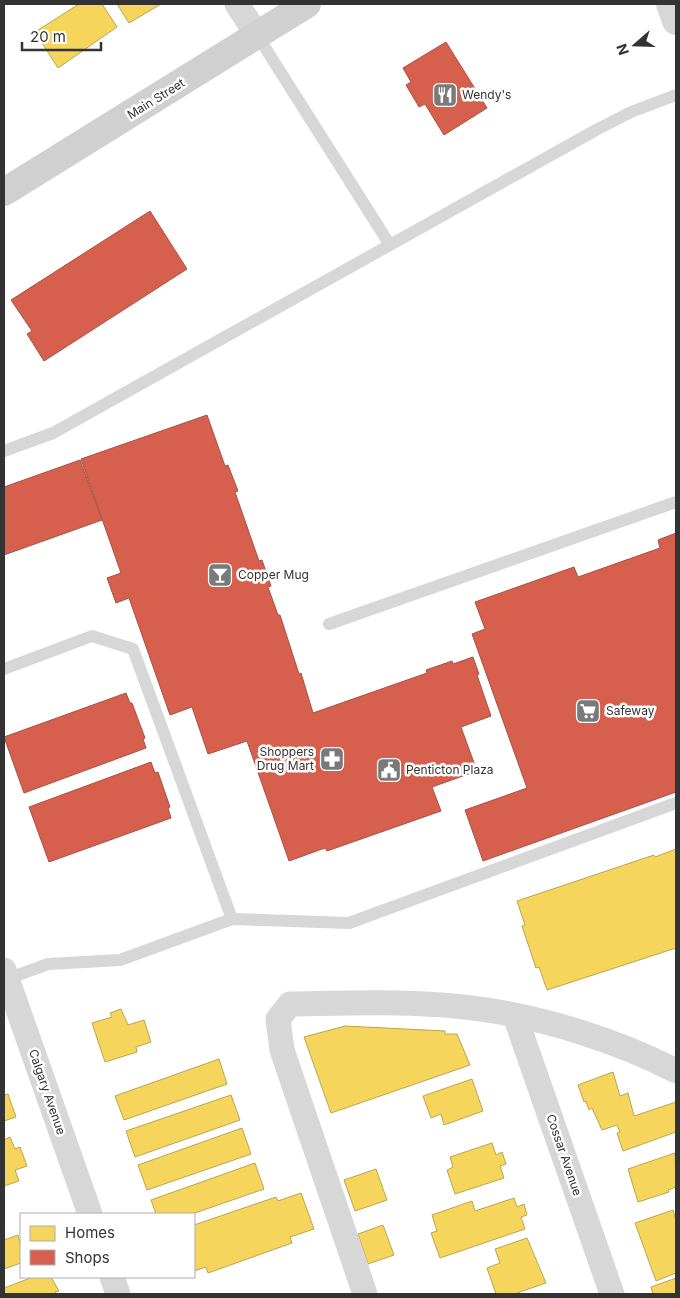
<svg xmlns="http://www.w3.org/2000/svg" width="680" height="1298" viewBox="0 0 680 1298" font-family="Inter,sans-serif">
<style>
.homes{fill:#f6d55c;stroke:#bca450}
.shops{fill:#d6604d;stroke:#a55245}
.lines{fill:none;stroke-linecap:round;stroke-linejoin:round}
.service{stroke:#d7d7d7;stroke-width:12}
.minor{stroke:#d7d7d7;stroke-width:25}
.tertiary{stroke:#d7d7d7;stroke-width:28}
.secondary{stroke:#d0d0d0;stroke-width:28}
.labels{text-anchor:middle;stroke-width:5;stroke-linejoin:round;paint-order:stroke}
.poi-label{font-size:12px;fill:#333;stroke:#fff;text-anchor:start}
.street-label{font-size:12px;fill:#333;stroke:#fff}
</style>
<rect width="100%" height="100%" fill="#fff"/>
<g class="homes">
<polygon points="79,4 102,4 117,27 58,68 35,32"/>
<polygon points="117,4 161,4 129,23"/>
<polygon points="676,849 676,948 547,990 539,967 536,968 522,926 525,925 517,901 654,855 655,857"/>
<polygon points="121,1009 128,1025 144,1020 151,1042 136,1047 137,1052 105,1062 92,1023 112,1017 110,1013"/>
<polygon points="345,1026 445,1031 445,1034 457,1034 470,1065 331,1113 304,1037"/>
<polygon points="219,1059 227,1084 124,1120 115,1096"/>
<polygon points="613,1072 620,1096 628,1093 634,1116 676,1102 676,1132 623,1151 617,1133 620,1132 617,1125 602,1130 592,1108 589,1110 586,1101 584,1102 578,1085"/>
<polygon points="472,1079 483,1111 444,1125 441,1114 431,1118 423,1096"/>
<polygon points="8,1094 16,1117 4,1121 4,1095"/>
<polygon points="231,1095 240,1120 135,1157 126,1131"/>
<polygon points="242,1128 251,1154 147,1190 138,1165"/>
<polygon points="10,1137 15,1149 20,1147 27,1166 15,1170 19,1181 4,1186 4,1140"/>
<polygon points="492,1143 496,1155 502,1152 506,1164 500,1166 504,1178 455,1194 447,1170 453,1167 450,1157"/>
<polygon points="675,1153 676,1187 668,1190 669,1192 638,1202 628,1169"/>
<polygon points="255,1163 264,1189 192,1214 156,1214 151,1200"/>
<polygon points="376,1169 387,1200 355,1211 344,1180"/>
<polygon points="301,1193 314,1229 290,1237 292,1243 208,1273 206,1267 194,1271 194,1225 276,1197 278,1201"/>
<polygon points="514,1198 517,1207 524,1204 527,1215 521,1217 525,1229 440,1258 431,1233 437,1231 432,1215 472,1201 475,1211"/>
<polygon points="673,1210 676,1220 676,1273 656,1281 635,1223"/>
<polygon points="383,1225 394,1255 368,1264 358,1234"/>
<polygon points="18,1235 21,1246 21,1263 4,1269 4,1240"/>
<polygon points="527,1238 546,1283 514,1294 496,1294 487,1268 500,1263 495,1249"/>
<polygon points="33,1277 51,1277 59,1291 55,1292 56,1294 4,1294 4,1288"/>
<polygon points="676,1278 676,1294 653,1294 651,1287"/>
</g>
<g class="shops">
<polygon points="446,42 487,108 444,135 425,104 419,107 406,85 411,82 403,68"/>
<polygon points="150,211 187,269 44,361 27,334 32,331 11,300"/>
<polygon points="207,415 225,466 228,465 238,491 235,492 259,561 262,560 271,586 268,587 278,615 280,615 299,674 301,673 313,713 427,673 426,670 452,661 453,664 473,657 479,674 477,675 491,716 461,727 477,771 432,787 441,811 327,851 325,848 289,861 247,741 208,754 192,707 170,715 129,598 116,603 107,578 121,573 81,459"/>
<polygon points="80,460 102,520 4,555 4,487"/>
<polygon points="676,533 676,792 483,861 465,810 527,788 472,634 485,629 475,602 574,567 578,577 660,548 658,540"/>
<polygon points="126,693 130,703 132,703 145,738 143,739 146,748 24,793 4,737"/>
<polygon points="151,762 155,773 158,772 170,807 168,808 171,818 49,862 29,807"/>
</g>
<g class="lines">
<g class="service">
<polyline points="257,35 390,245"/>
<polyline points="4,451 53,433 596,130 631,112 676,95"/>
<polyline points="329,624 676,502"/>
<polyline points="4,669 92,636 133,649 232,919"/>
<polyline points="7,979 48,964 120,960 232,919 349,923 676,803"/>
</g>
<g class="minor">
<polyline points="237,4 257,35"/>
<polyline points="4,970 90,1214"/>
<polyline points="515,1016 612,1294"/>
<polyline points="112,1277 118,1294"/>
<path d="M365,1294L282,1050L278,1019L290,1004C353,1003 417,1000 480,1009C545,1018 618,1041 676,1071"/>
</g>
<polyline class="tertiary" points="670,4 676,21"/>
<polyline class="secondary" points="4,192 307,4"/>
</g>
<defs>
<symbol id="restaurant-square" viewBox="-11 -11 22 22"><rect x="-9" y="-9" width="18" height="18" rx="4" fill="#7a7a7a" stroke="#fff"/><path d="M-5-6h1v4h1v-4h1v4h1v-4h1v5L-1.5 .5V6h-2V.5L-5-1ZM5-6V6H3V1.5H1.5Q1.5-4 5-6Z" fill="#fff"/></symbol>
<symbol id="bar-square" viewBox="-11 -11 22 22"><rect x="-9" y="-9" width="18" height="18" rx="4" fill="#7a7a7a" stroke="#fff"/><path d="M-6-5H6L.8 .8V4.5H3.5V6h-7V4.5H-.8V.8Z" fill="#fff"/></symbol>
<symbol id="supermarket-square" viewBox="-11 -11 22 22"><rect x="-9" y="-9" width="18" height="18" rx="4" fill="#7a7a7a" stroke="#fff"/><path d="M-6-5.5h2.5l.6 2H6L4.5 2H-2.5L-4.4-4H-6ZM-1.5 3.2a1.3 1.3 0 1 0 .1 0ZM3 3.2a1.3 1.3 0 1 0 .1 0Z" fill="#fff"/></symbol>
<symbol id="pharmacy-square" viewBox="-11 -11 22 22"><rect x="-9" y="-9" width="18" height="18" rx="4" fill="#7a7a7a" stroke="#fff"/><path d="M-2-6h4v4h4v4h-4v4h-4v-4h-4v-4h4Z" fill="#fff"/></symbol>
<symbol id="civic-square" viewBox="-11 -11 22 22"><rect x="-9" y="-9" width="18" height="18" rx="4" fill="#7a7a7a" stroke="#fff"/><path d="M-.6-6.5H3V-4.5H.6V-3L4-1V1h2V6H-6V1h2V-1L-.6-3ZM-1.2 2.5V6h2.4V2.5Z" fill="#fff"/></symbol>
</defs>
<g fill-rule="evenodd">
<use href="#restaurant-square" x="431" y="81" width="28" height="28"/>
<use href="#bar-square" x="206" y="561" width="28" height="28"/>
<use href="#supermarket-square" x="574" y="697" width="28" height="28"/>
<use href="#pharmacy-square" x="318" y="745" width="28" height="28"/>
<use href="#civic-square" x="375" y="756" width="28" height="28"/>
</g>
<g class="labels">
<g class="poi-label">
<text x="462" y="99">Wendy's</text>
<text x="238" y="579">Copper Mug</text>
<text x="606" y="715">Safeway</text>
<text x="314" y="756" text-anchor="end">Shoppers<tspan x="314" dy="14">Drug Mart</tspan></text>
<text x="406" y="774">Penticton Plaza</text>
</g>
<g class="street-label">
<text transform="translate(156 99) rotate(-32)" y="4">Main Street</text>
<text transform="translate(47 1092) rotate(71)" y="4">Calgary Avenue</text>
<text transform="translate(564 1155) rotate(71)" y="4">Cossar Avenue</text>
</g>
</g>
<rect width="680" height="1298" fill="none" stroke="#333333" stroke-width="10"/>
<rect x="20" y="1213" width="175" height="65" fill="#ffffff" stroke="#adadad"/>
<rect x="30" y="1226" width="25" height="15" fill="#f6d55c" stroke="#adadad"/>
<text x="65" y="1238" font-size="15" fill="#333333">Homes</text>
<rect x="30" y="1250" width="25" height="15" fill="#d6604d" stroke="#adadad"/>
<text x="65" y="1263" font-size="15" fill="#333333">Shops</text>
<g transform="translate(635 45) rotate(250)" stroke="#ffffff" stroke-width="4" paint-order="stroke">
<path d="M0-4L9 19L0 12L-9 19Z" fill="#333333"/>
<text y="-8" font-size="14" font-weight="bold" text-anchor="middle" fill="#333333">N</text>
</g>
<path d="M22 42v8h79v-8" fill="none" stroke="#333333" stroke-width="2.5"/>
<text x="30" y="42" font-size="15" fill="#333333" stroke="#ffffff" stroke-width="4" paint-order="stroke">20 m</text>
</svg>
